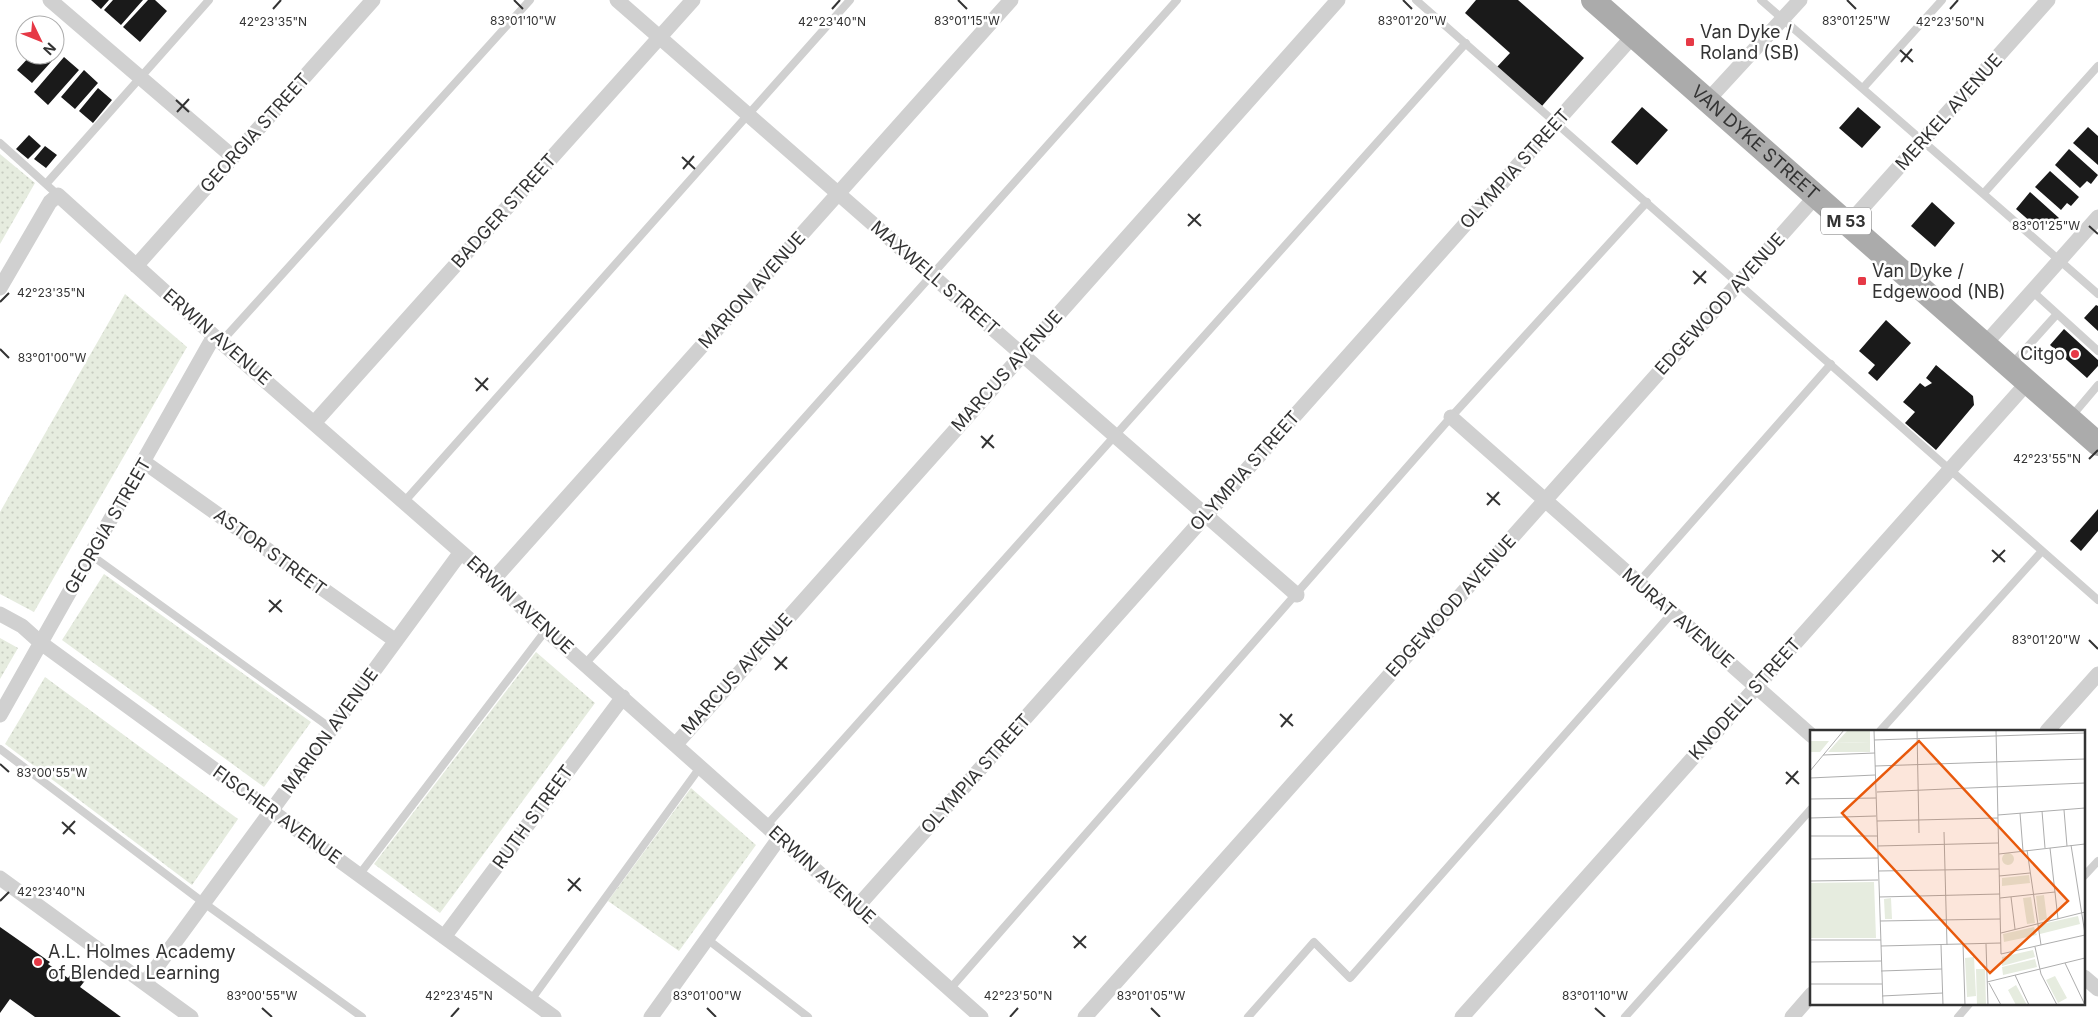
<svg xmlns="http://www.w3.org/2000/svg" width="2098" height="1017" font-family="Inter,sans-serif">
<defs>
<pattern id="green-dots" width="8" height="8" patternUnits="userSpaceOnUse" patternTransform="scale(1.25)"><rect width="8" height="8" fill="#e6ecdf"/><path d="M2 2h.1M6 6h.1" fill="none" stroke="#c6cbc0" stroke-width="1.8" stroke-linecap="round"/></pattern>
</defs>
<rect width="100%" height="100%" fill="#fff"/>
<path fill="url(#green-dots)" d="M 0,154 L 35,183 L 0,244 Z
M 125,294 L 187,347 L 34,612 L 0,594 L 0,512 Z
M 104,574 L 311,722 L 264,787 L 62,640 Z
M 0,638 L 18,648 L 0,679 Z
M 536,652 L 595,703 L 440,913 L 374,864 Z
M 45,677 L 238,819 L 192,885 L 5,744 Z
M 691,788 L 756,845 L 679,951 L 608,901 Z"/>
<path fill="#1a1a1a" d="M 91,0 L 109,0 L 101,9 Z
M 113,0 L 143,0 L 121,25 L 104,10 Z
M 148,0 L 155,0 L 167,11 L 140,42 L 123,27 Z
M 1476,0 L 1518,0 L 1584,58 L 1542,106 L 1497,67 L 1510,53 L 1465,13 Z
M 55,45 L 61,51 L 32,83 L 17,70 L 31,55 L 55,55 Z
M 64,57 L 79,70 L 48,105 L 34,92 Z
M 84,70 L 98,83 L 75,109 L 61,97 Z
M 98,88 L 112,100 L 93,123 L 79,111 Z
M 1642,107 L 1668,130 L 1637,165 L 1611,142 Z
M 1858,107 L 1881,127 L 1862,148 L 1839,128 Z
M 2088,127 L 2098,136 L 2098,165 L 2073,143 Z
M 29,135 L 41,146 L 28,159 L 16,149 Z
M 45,146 L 57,155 L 46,168 L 34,159 Z
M 2069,149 L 2098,175 L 2091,184 L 2087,181 L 2080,188 L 2055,165 Z
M 2050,171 L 2079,197 L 2071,206 L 2067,203 L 2061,210 L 2035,187 Z
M 2030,192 L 2059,218 L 2051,227 L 2047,224 L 2041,231 L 2016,209 Z
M 1932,202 L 1955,223 L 1935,247 L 1911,226 Z
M 2096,305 L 2098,306 L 2098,331 L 2084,318 Z
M 1886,320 L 1911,343 L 1877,381 L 1868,373 L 1875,365 L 1859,351 Z
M 2064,329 L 2098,360 L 2098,366 L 2087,378 L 2050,345 Z
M 1936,365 L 1973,396 L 1974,405 L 1936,450 L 1905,423 L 1915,412 L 1903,402 L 1920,383 L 1925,387 L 1932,383 L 1926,378 Z
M 2098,509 L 2098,531 L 2081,551 L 2070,541 Z
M 0,927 L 50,962 L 48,964 L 68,978 L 75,969 L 87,978 L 80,987 L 121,1017 L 35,1017 L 10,999 L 0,1013 Z"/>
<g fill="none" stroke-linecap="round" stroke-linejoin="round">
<path stroke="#d0d0d0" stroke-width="8" d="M 1416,0 L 2098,600
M 1761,0 L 2098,294
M 1863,88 L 1942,0
M 0,143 L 58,195
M 46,184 L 209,0
M 1984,193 L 2098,66
M 2032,291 L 2098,351
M 221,342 L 530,0
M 2011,365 L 2057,314
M 2071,417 L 2098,385
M 404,502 L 850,0
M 91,555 L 332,729
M 1638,583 L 1831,364
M 585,664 L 1177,0
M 1880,731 L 2042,551
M 0,749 L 204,903 L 362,1017
M 767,825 L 1466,43
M 359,875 L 546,630
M 2084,876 L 2098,861
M 707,939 L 808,1017
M 950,989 L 1451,417 L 1647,202
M 531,1000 L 701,766
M 1248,1017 L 1314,942 L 1350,978 L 1672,613
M 1625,1017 L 1812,808
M 1958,1017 L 1970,1003"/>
<path stroke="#d0d0d0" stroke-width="15" d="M 50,0 L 233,157
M 617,0 L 1297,595
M 1707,101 L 1800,0
M 1849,223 L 2048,0
M 136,266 L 373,0
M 0,288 L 50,202 L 58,195 L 214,336 L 493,580 L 546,630 L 981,1017
M 1985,344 L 2098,217
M 1451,417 L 1812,736
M 314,423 L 693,0
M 144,462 L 396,641
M 493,580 L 1011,0
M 0,614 L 22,626 L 41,643 L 554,1017
M 0,715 L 214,336
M 2047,731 L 2098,674
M 676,744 L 1338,0
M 0,878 L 191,1017
M 857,907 L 1633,36
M 444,937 L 623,697
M 2084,977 L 2098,989
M 145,983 L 461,552
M 651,1017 L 780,837
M 1085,1017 L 1816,196
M 1462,1017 L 2028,382
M 1792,1017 L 1812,994"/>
<path stroke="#ababab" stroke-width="24" id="s1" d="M 1593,0 L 2098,444"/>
</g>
<path fill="none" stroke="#333" stroke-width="2" d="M 514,0 L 523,9M 958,0 L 967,9M 1403,0 L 1412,9M 1847,0 L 1856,9M 273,9 L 281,0M 832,9 L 840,0M 1950,9 L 1958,0M 1900,50 L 1913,62M 1901,62 L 1912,49M 176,100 L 189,112M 177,112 L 189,99M 682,157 L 695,169M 683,169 L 694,156M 1188,214 L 1201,226M 1188,226 L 1200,214M 2089,226 L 2098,234M 1693,271 L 1706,283M 1694,284 L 1706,271M 0,302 L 9,293M 0,349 L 9,358M 475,378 L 488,390M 476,391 L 488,378M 981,436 L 994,448M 982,448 L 993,435M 2089,459 L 2098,450M 1487,493 L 1500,505M 1487,505 L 1499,492M 1992,550 L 2005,562M 1993,562 L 2005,550M 269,600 L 282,612M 269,612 L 281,600M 2089,640 L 2098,649M 774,657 L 787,669M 775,670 L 787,657M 1280,714 L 1293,726M 1281,727 L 1292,714M 0,764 L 9,772M 1786,772 L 1799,784M 1786,784 L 1798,771M 62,822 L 75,834M 63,834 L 75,821M 568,879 L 581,891M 568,891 L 580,878M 0,901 L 9,892M 1073,936 L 1086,948M 1074,948 L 1086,936M 262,1008 L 272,1017M 707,1008 L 716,1017M 1151,1008 L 1160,1017M 1595,1008 L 1605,1017M 451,1017 L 459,1008M 1010,1017 L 1018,1008"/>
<g fill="#e63946" stroke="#fff" stroke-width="2">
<rect x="1685" y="37" width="10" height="10" rx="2.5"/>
<rect x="1857" y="276" width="10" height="10" rx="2.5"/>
<circle cx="2075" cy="354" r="5"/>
<circle cx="38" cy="962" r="5"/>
</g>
<g text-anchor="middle" stroke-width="5" stroke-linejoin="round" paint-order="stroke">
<rect fill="#fff" stroke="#707070" stroke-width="1" x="1821" y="207.5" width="50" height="27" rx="4"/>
<g font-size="16" font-weight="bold" fill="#333">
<text x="1846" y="227">M 53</text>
</g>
<g font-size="18" fill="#333" stroke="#fff" text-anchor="start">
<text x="1700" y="38">Van Dyke /<tspan x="1700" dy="21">Roland (SB)</tspan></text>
<text x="1872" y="277">Van Dyke /<tspan x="1872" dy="21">Edgewood (NB)</tspan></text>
<text x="2065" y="360" text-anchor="end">Citgo</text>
<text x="48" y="958">A.L. Holmes Academy<tspan x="48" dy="21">of Blended Learning</tspan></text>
</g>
<g font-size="18" fill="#333" stroke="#fff">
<text transform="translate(1949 112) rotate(-48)" y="6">MERKEL AVENUE</text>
<text transform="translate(255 133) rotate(-48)" y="6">GEORGIA STREET</text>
<text dy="6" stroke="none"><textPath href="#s1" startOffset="216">VAN DYKE STREET</textPath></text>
<text transform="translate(1515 169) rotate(-48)" y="6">OLYMPIA STREET</text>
<text transform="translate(504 211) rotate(-48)" y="6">BADGER STREET</text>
<text transform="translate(935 278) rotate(41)" y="6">MAXWELL STREET</text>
<text transform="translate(752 290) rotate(-48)" y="6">MARION AVENUE</text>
<text transform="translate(1720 304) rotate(-48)" y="6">EDGEWOOD AVENUE</text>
<text transform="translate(217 337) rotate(41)" y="6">ERWIN AVENUE</text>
<text transform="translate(1007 371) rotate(-48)" y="6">MARCUS AVENUE</text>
<text transform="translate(1245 471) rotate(-48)" y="6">OLYMPIA STREET</text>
<text transform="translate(108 526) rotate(-60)" y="6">GEORGIA STREET</text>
<text transform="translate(270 552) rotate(36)" y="6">ASTOR STREET</text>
<text transform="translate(520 605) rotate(42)" y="6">ERWIN AVENUE</text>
<text transform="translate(1451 606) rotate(-48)" y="6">EDGEWOOD AVENUE</text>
<text transform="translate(1678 618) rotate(41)" y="6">MURAT AVENUE</text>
<text transform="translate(737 674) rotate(-48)" y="6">MARCUS AVENUE</text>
<text transform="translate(1745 699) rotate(-48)" y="6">KNODELL STREET</text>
<text transform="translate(330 731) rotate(-54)" y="6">MARION AVENUE</text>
<text transform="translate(976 774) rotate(-48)" y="6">OLYMPIA STREET</text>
<text transform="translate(277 815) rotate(36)" y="6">FISCHER AVENUE</text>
<text transform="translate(533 817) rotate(-54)" y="6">RUTH STREET</text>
<text transform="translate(822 875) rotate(42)" y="6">ERWIN AVENUE</text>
</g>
</g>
<g transform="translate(1810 730)">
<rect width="275" height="275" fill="#fff"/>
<path d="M 0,11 L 19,11 L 10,22 L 0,22 ZM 60,12 L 60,22 L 18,22 L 26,13 ZM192 129a6 6 0 1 1 12 0a6 6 0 1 1-12 0ZM 219,145 L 220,153 L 192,156 L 192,148 ZM 64,152 L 66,208 L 0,208 L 0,153 ZM 234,165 L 237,189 L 229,191 L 226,166 ZM 221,167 L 225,193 L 217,194 L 213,168 ZM 81,168 L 82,189 L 75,189 L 74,169 ZM 268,186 L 270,194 L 230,204 L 228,195 ZM 224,197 L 227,205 L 194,212 L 193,204 ZM 223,220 L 225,227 L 192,236 L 192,227 ZM 164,227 L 166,266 L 157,267 L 155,228 ZM 225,229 L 227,237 L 193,245 L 192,237 ZM 166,239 L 175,239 L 176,275 L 167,275 ZM 245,246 L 257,268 L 248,273 L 236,250 ZM 206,255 L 217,275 L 206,275 L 198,260 Z" fill="#e6ecdf"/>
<path d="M 38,0 L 60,0 L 60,12 L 26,13 Z" fill="#e6ecdf"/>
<path fill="none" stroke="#adadad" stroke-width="1" d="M 64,0 L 73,275M 107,0 L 109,103M 186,0 L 191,224 L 275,205M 64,10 L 275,3M 13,25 L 65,23M 65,36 L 275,29M 0,41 L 34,0M 0,48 L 65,45M 67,62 L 275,53M 0,69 L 66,68M 254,80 L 257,116M 232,81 L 235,118M 210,83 L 213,121M 188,85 L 275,78M 0,88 L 66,86M 67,91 L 188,88M 134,102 L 137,215M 0,106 L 67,106M 261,115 L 275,204M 67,116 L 188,113M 240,118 L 248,189M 217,120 L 231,215M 189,124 L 275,114M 0,129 L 68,128M 68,141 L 189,139M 189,146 L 220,143M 0,151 L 68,150M 69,167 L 190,164M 201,167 L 205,199M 190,168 L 245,162M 70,191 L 190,189M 191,203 L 275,182M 0,210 L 71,210M 153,214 L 155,275M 176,214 L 178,275M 131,215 L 133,275M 71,216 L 191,213M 225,217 L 231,244 L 247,275M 0,232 L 71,231M 255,233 L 275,275M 71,241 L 132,239M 205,245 L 219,275M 177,252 L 275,228M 179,253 L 191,275M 0,254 L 72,254M 72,266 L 133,263"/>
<path fill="#e8590c" fill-opacity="0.15" stroke="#e8590c" stroke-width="2.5" d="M 109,11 L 258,171 L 180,243 L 32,83 Z"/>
<rect width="275" height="275" fill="none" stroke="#333" stroke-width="2.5"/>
</g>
<g font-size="12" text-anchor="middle" fill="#333" stroke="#fff" stroke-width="5" stroke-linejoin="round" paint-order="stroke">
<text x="1856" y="25">83°01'25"W</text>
<text x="523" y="25">83°01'10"W</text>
<text x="967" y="25">83°01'15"W</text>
<text x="1412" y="25">83°01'20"W</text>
<text x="273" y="26">42°23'35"N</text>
<text x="832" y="26">42°23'40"N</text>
<text x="1950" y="26">42°23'50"N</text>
<text x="2046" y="230">83°01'25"W</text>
<text x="51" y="297">42°23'35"N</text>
<text x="52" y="362">83°01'00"W</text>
<text x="2047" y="463">42°23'55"N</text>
<text x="2046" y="644">83°01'20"W</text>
<text x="52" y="777">83°00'55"W</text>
<text x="51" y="896">42°23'40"N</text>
<text x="459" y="1000">42°23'45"N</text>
<text x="1018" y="1000">42°23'50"N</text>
<text x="262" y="1000">83°00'55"W</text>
<text x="707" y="1000">83°01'00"W</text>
<text x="1151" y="1000">83°01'05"W</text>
<text x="1595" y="1000">83°01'10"W</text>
</g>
<g transform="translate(40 40) rotate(133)"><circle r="24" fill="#ffffff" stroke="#adadad"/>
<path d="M0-4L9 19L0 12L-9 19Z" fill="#e63946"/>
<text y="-8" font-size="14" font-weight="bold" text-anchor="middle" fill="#333333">N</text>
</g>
</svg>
